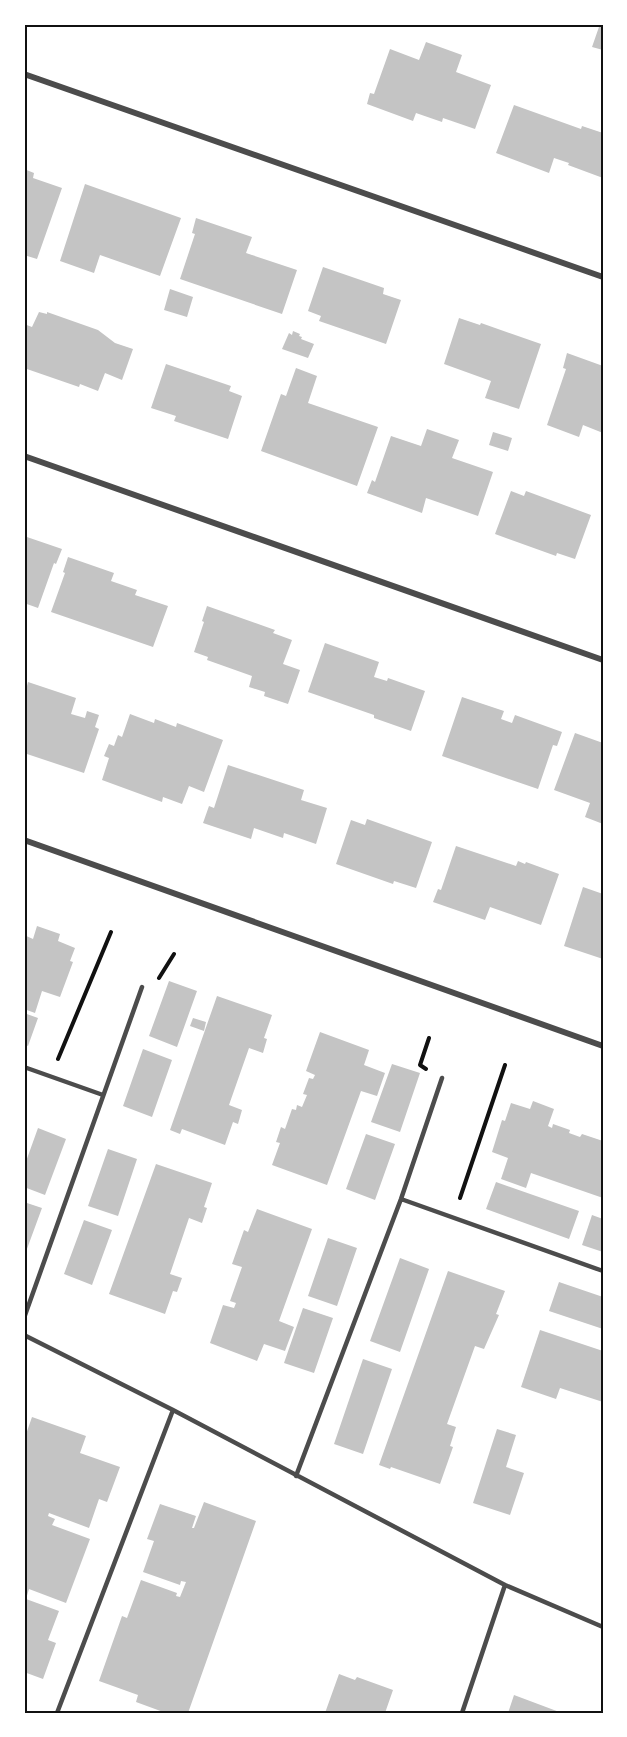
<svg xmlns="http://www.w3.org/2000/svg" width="627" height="1737" font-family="'Exo 2',sans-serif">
<rect width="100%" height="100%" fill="#fff"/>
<path fill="#c4c4c4" d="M 600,24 L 603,24 L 603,50 L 592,47 Z
M 426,42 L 462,55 L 456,72 L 491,85 L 475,129 L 443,118 L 442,122 L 416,113 L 413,121 L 367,104 L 370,93 L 374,94 L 390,49 L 419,60 Z
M 514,105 L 581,129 L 582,126 L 603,133 L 603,178 L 568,165 L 569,163 L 554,158 L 549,173 L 496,153 Z
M 24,169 L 34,173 L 33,178 L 62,188 L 37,259 L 24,255 Z
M 85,184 L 181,218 L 160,276 L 100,255 L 94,273 L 60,261 Z
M 196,218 L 252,237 L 246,253 L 297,270 L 282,314 L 180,279 L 195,234 L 192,233 Z
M 323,267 L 384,288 L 383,294 L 401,300 L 386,344 L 319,321 L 321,316 L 308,311 Z
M 170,289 L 193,297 L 187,317 L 164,310 Z
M 39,312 L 47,314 L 47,312 L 98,330 L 115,343 L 133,349 L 122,380 L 105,373 L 98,391 L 80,384 L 79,387 L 24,368 L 24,324 L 32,327 Z
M 459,318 L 480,325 L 481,323 L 541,344 L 519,409 L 485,398 L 491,381 L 444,364 Z
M 293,331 L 300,334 L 299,336 L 302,337 L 301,339 L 314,344 L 308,358 L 282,349 L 289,333 L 292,335 Z
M 567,353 L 603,366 L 603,433 L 583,425 L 579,437 L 547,425 L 566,369 L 563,368 Z
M 166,364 L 231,386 L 229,391 L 242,396 L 228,439 L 174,421 L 176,416 L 151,408 Z
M 296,368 L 317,376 L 308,403 L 378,427 L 357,486 L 261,451 L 281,394 L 286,396 Z
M 427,429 L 459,440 L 452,458 L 493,472 L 478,516 L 426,498 L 422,513 L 367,493 L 372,480 L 375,482 L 391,436 L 421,446 Z
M 493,432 L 512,438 L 508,451 L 489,445 Z
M 511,491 L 524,496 L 526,491 L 591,515 L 575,559 L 557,553 L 556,556 L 495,534 Z
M 24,536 L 62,549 L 56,564 L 54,563 L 38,608 L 24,603 Z
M 68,557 L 114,573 L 111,581 L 137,590 L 135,595 L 168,606 L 153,647 L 51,612 L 65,573 L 63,572 Z
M 207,606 L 275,630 L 273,633 L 292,640 L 283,664 L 300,670 L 288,704 L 264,696 L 265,692 L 249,687 L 252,676 L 207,660 L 208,657 L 194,652 L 204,622 L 202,621 Z
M 325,643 L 379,662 L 374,677 L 387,681 L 388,678 L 425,691 L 411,731 L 374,718 L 374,715 L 308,692 Z
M 28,682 L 76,698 L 71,714 L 85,718 L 87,711 L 99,715 L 95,727 L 99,729 L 84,773 L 24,753 L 24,685 L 27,686 Z
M 462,697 L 504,711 L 501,719 L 512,723 L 515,715 L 562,732 L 557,746 L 553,745 L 538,789 L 442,756 Z
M 130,714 L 154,723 L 155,719 L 176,727 L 177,723 L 223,740 L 204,792 L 189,786 L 182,804 L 163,797 L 162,802 L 102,780 L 109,758 L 104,756 L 109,744 L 114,746 L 118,735 L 122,737 Z
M 575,733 L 603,743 L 603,824 L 585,817 L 590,803 L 554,790 Z
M 228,765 L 304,790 L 301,800 L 327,808 L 316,844 L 284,833 L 283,838 L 254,828 L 251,839 L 203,823 L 209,806 L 214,808 Z
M 367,819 L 432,842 L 416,888 L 394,881 L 393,884 L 336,864 L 351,820 L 365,825 Z
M 456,846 L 516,866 L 518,861 L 525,864 L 526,862 L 559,874 L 541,925 L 490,907 L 485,920 L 433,902 L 438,889 L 441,890 Z
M 583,887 L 603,894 L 603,959 L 564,946 Z
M 37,926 L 60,934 L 58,941 L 75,948 L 70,961 L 73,962 L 60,997 L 42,991 L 35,1013 L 24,1009 L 24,935 L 33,939 Z
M 169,981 L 197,991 L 177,1047 L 149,1036 Z
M 217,996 L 272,1015 L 264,1038 L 267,1039 L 263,1053 L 249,1048 L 229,1105 L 242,1110 L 238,1124 L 233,1122 L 225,1145 L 182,1129 L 180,1134 L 170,1130 Z
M 24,1013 L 38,1018 L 28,1046 L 24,1044 Z
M 193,1018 L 206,1022 L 204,1031 L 190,1026 Z
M 320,1032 L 369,1050 L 364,1065 L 385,1073 L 377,1096 L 361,1091 L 327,1185 L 272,1165 L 280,1143 L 276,1142 L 281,1127 L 285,1129 L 292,1109 L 296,1110 L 297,1105 L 302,1107 L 307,1095 L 303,1094 L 309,1078 L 313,1079 L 315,1075 L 306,1071 Z
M 143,1049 L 172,1060 L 152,1117 L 123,1106 Z
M 392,1064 L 420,1073 L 400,1132 L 371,1122 Z
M 533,1101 L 554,1109 L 548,1126 L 552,1128 L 553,1124 L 570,1130 L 569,1133 L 580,1137 L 582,1134 L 603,1141 L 603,1198 L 531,1173 L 526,1188 L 501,1179 L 508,1158 L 492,1152 L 502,1120 L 505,1121 L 511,1103 L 530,1109 Z
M 38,1128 L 66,1139 L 45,1195 L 24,1187 L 24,1167 Z
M 366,1134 L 395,1144 L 375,1200 L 346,1189 Z
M 108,1149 L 137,1159 L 118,1216 L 88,1206 Z
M 156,1164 L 212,1183 L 204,1207 L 207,1208 L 202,1223 L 189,1218 L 170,1274 L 182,1278 L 177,1292 L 173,1291 L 165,1314 L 109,1294 Z
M 496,1182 L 579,1211 L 569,1239 L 486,1209 Z
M 24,1202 L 42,1208 L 24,1257 Z
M 257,1209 L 312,1229 L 279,1321 L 294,1327 L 285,1351 L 264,1344 L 257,1361 L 210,1343 L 223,1305 L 234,1308 L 236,1303 L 230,1301 L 242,1267 L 232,1264 L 244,1230 L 248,1232 Z
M 592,1215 L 603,1219 L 603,1252 L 582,1245 Z
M 84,1220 L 112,1230 L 92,1285 L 64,1274 Z
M 328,1238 L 357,1248 L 337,1306 L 308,1296 Z
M 400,1258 L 429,1269 L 400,1352 L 370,1341 Z
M 448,1271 L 505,1291 L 496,1314 L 499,1315 L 484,1349 L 475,1346 L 447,1424 L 456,1427 L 450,1446 L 453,1447 L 440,1484 L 391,1467 L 390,1469 L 379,1465 Z
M 559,1282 L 603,1297 L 603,1329 L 549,1311 Z
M 303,1308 L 333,1318 L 314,1373 L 284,1363 Z
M 540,1330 L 603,1351 L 603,1402 L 560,1388 L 556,1399 L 521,1387 Z
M 363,1359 L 392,1369 L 363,1454 L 334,1444 Z
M 32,1417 L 86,1436 L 80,1453 L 120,1467 L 107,1502 L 99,1499 L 89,1528 L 49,1513 L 48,1516 L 55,1519 L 52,1525 L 90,1539 L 66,1603 L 29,1589 L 26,1599 L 59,1611 L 48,1640 L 56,1643 L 43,1679 L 24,1672 L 24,1440 Z
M 497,1429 L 516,1435 L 506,1467 L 524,1473 L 510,1515 L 473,1503 Z
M 204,1502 L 256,1521 L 188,1713 L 166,1713 L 136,1702 L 138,1695 L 99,1681 L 122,1616 L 127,1618 L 141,1580 L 177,1593 L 176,1596 L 180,1597 L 186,1582 L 181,1581 L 180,1585 L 143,1572 L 154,1541 L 147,1539 L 160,1504 L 196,1516 L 192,1528 L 194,1528 Z
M 339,1674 L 355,1680 L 357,1677 L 393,1690 L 385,1713 L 325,1713 Z
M 514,1695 L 562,1713 L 508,1713 Z"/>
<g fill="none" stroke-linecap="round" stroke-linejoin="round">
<path stroke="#111" stroke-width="4" d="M 159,978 L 174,954
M 58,1059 L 111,932
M 426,1069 L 420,1065 L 429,1038
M 460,1198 L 505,1065"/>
<path stroke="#4c4c4c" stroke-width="4.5" d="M 24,1067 L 103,1095
M 401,1199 L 603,1271
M 24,1318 L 142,987
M 24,1335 L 173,1410 L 505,1585 L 603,1627
M 296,1476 L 401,1199 L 442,1078
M 57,1713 L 173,1410
M 462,1713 L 505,1585"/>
<path stroke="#4c4c4c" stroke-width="6" d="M 24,74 L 603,277
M 24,456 L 603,660
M 24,840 L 603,1046"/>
</g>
<rect width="627" height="1737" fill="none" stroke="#ffffff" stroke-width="51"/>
<rect x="26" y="26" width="576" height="1686" fill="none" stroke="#111" stroke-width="2"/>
</svg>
